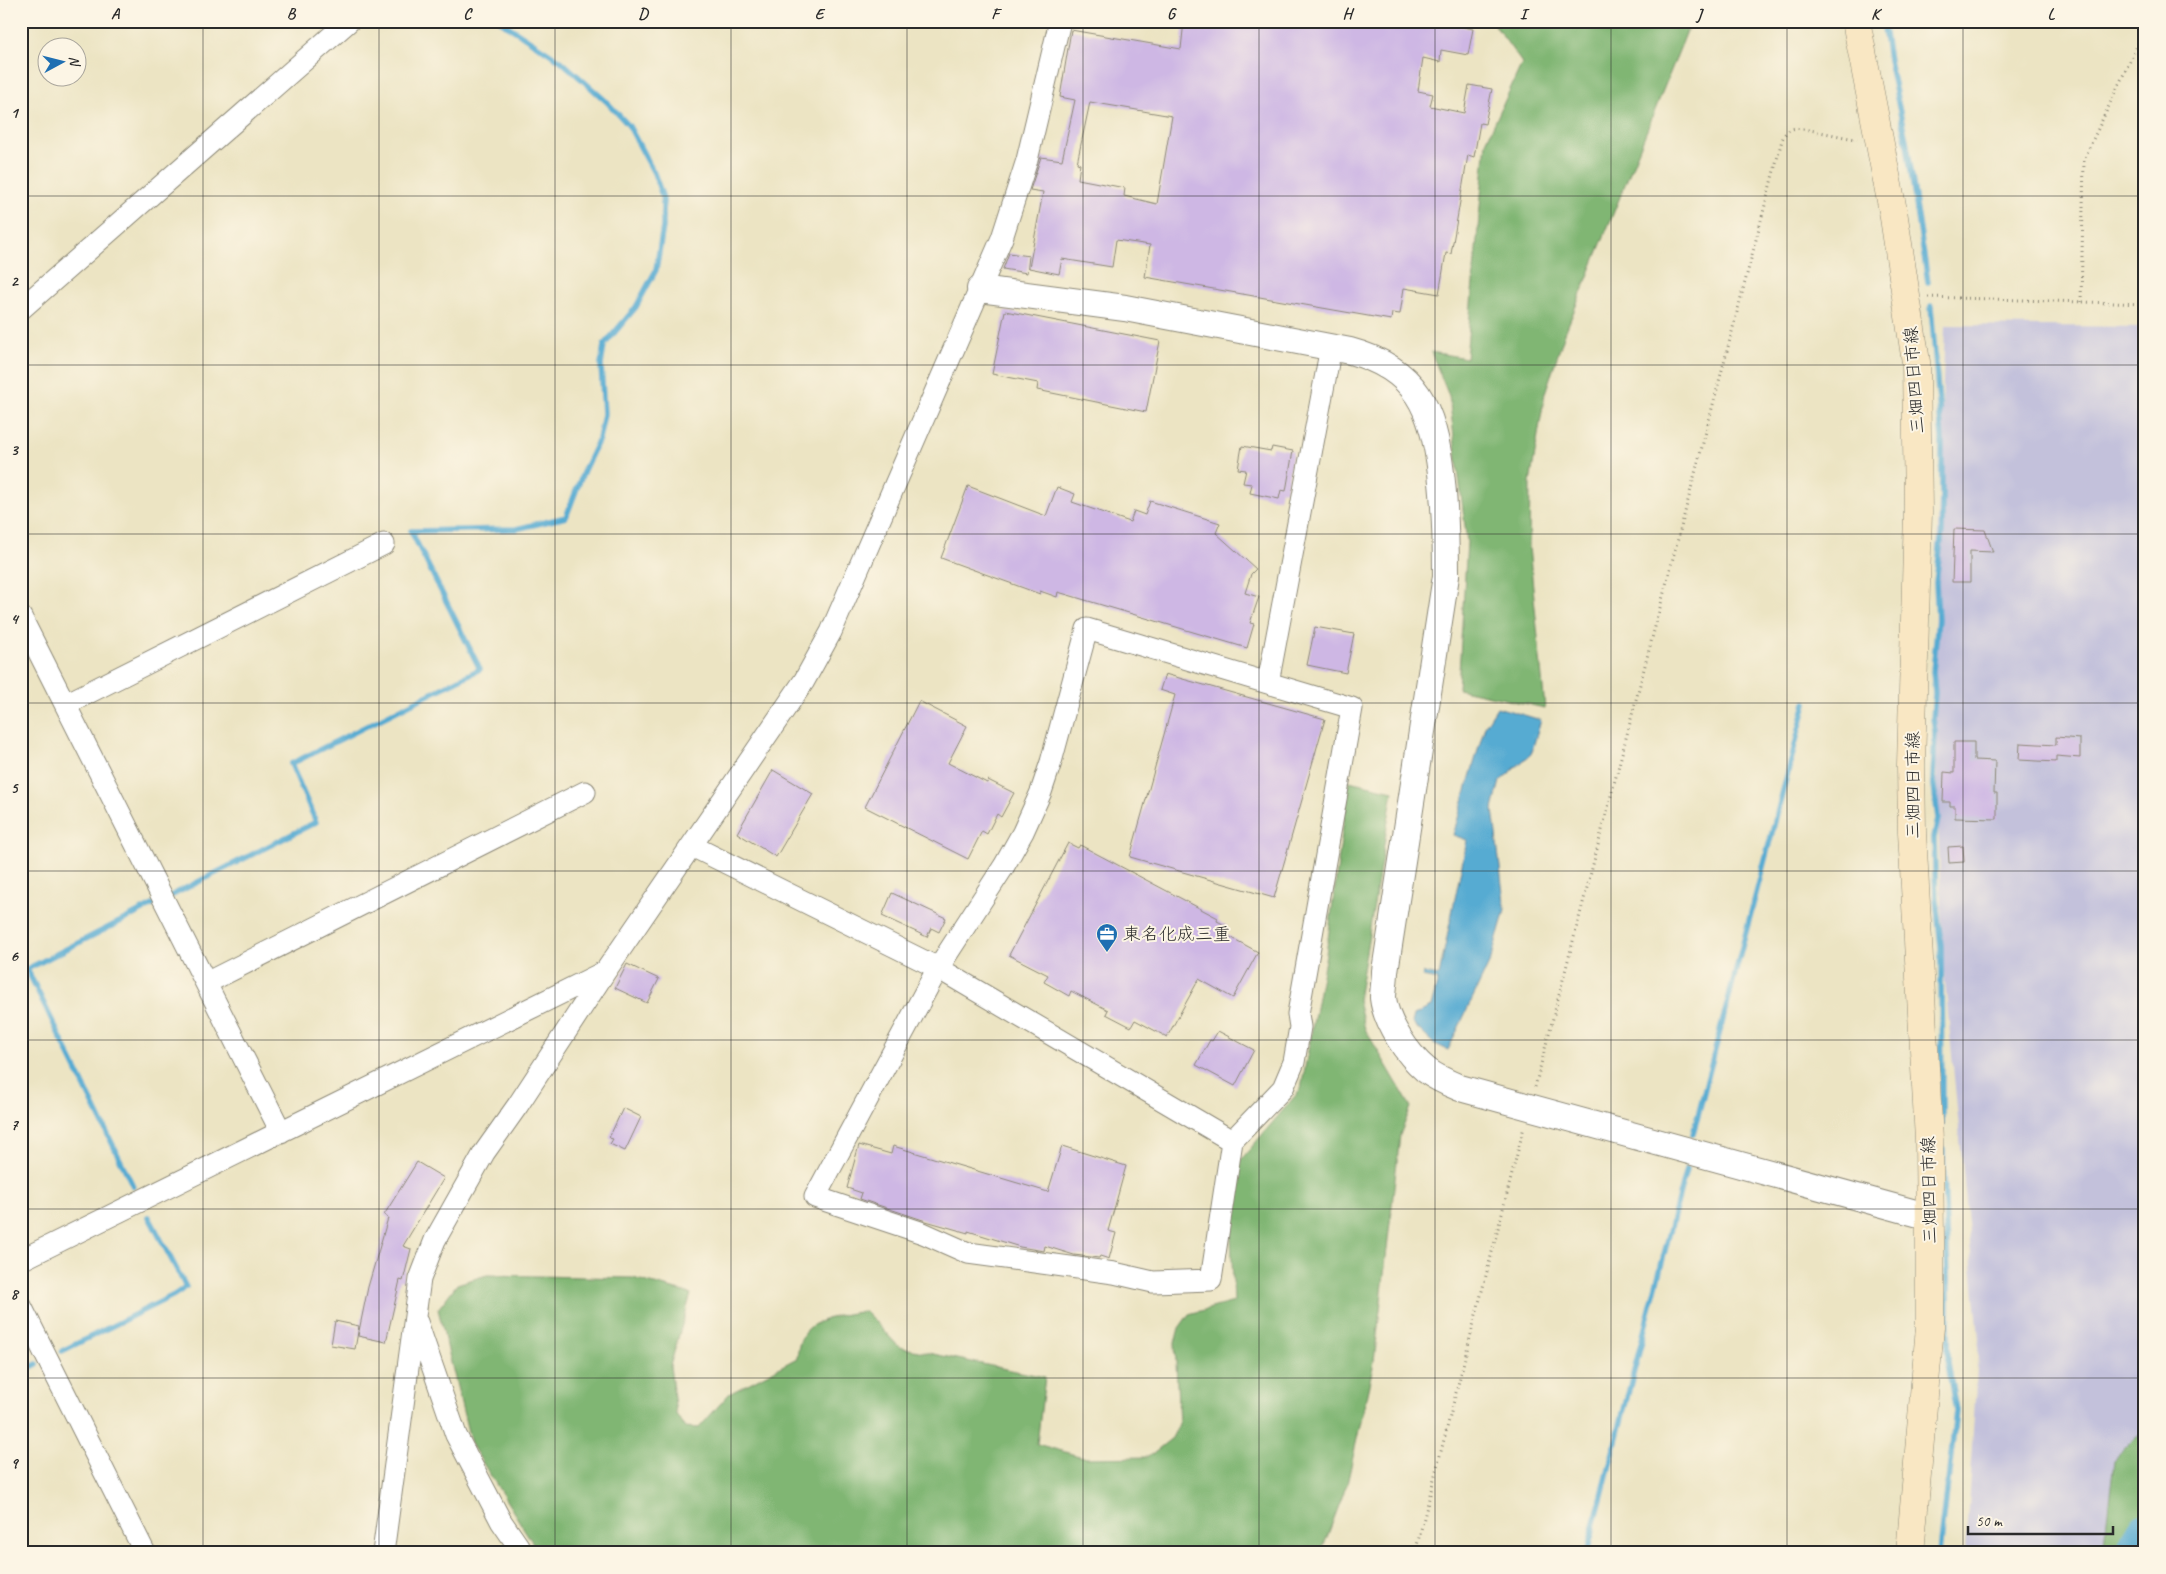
<svg xmlns="http://www.w3.org/2000/svg" width="2166" height="1574" font-family="Caveat,'Klee One',sans-serif">
<rect width="100%" height="100%" fill="#fcf5e5"/>
<filter id="ink" filterUnits="userSpaceOnUse"><feTurbulence type="fractalNoise" baseFrequency=".02" numOctaves="2"/><feDisplacementMap in="SourceGraphic" scale="10" xChannelSelector="R" yChannelSelector="G"/><feConvolveMatrix kernelMatrix="1 2 1 2 8 2 1 2 1" color-interpolation-filters="sRGB"/></filter>
<filter id="wash" filterUnits="userSpaceOnUse"><feTurbulence type="fractalNoise" baseFrequency=".0096" numOctaves="4" result="noise"/><feDisplacementMap in="SourceGraphic" scale="20" xChannelSelector="R" yChannelSelector="G"/><feGaussianBlur stdDeviation="1.12" result="paint"/><feColorMatrix in="noise" values="0 0 0 0 0 0 0 0 0 0 0 0 0 0 0 0 0 1.4 0 .05"/><feComposite in="paint" operator="in"/></filter>
<g filter="url(#wash)">
<rect width="100%" height="100%" fill="#ece4c3"/>
<path fill="#c3c1db" d="M 1945,325 L 2145,327 L 2145,1428 L 2114,1461 L 2103,1553 L 1965,1553 L 1979,1338 L 1943,961 L 1933,669 Z"/>
<path fill="#80b673" stroke="#56704f" d="M 1495,21 L 1691,21 L 1565,333 L 1545,393 L 1530,483 L 1529,547 L 1545,708 L 1458,689 L 1467,542 L 1449,396 L 1431,352 L 1466,358 L 1486,142 L 1522,63 L 1494,24 Z
M 1349,781 L 1393,791 L 1358,1000 L 1365,1029 L 1411,1107 L 1400,1135 L 1374,1362 L 1347,1484 L 1321,1553 L 539,1553 L 471,1444 L 438,1309 L 457,1284 L 487,1275 L 633,1278 L 691,1294 L 670,1366 L 676,1414 L 684,1427 L 699,1428 L 729,1394 L 797,1358 C 798,1348 800,1336 808,1329 C 821,1317 848,1314 865,1311 L 899,1347 L 1045,1377 L 1037,1444 L 1086,1458 L 1148,1457 L 1172,1438 L 1179,1424 L 1175,1343 L 1179,1328 L 1189,1314 L 1234,1302 L 1231,1238 L 1239,1162 L 1301,1089 L 1326,954 Z
M 2145,1428 L 2145,1508 L 2123,1553 L 2103,1553 L 2114,1461 Z"/>
<path fill="#56abd2" stroke="#406b7e" d="M 1497,707 L 1541,720 L 1531,754 L 1500,781 L 1493,809 L 1505,910 L 1491,959 L 1448,1050 L 1433,1043 L 1412,1023 L 1414,1015 L 1431,1007 L 1438,980 L 1422,977 L 1424,973 L 1439,976 L 1467,840 L 1453,835 L 1485,726 Z"/>
<g fill="none" stroke-linecap="round" stroke-linejoin="round">
<path stroke="#56abd2" stroke-width="5.5" d="M 1883,21 L 1889,60 L 1907,145 L 1928,282
M 1931,306 L 1942,440 L 1942,532 L 1936,582 L 1938,620 L 1933,671 L 1935,693 L 1933,718 L 1935,732 L 1933,778 L 1938,819 L 1934,838 L 1936,898 L 1941,946 L 1942,1125
M 1693,1134 L 1806,703
M 133,1186 L 27,969 L 316,822 L 291,764 L 480,669 L 411,531 L 516,529 L 566,517 L 584,470 L 599,439 L 604,414 L 601,365 L 604,345 L 636,307 L 656,270 L 663,227 L 663,198 L 654,173 L 629,126 L 607,102 L 561,61 L 500,21
M 62,1351 L 174,1295 L 186,1287 L 149,1217
M 21,1372 L 37,1364
M 1587,1553 L 1686,1169
M 1940,1553 L 1956,1411 L 1948,1363 L 1948,1276 L 1943,1149"/>
<path stroke="#56abd2" stroke-width="35" d="M 2132,1553 L 2145,1531"/>
</g>
<g id="blocks">
<path fill="#ceb7e4" fill-rule="evenodd" d="M 1184,21 L 1460,21 L 1459,26 L 1473,29 L 1468,55 L 1441,50 L 1440,62 L 1423,58 L 1418,91 L 1433,94 L 1430,106 L 1464,113 L 1469,85 L 1492,89 L 1485,124 L 1480,123 L 1474,157 L 1468,155 L 1451,254 L 1446,253 L 1439,294 L 1404,288 L 1400,314 L 1392,313 L 1391,320 L 1145,277 L 1150,245 L 1116,240 L 1112,267 L 1062,259 L 1059,274 L 1029,268 L 1043,192 L 1030,190 L 1041,157 L 1062,160 L 1075,100 L 1060,97 L 1071,30 L 1181,49 ZM 1090,102 L 1172,116 L 1157,204 L 1124,196 L 1125,188 L 1078,179 L 1080,164 L 1077,163 Z
M 1009,253 L 1029,256 L 1027,273 L 1003,269 Z
M 1005,311 L 1160,341 L 1146,412 L 1037,390 L 1038,383 L 992,374 Z
M 1242,446 L 1271,451 L 1272,447 L 1293,451 L 1286,491 L 1281,490 L 1279,499 L 1250,493 L 1252,484 L 1243,483 L 1246,470 L 1238,469 Z
M 968,486 L 1046,516 L 1057,487 L 1075,494 L 1072,502 L 1130,522 L 1134,511 L 1145,515 L 1150,501 L 1220,523 L 1216,533 L 1256,569 L 1251,574 L 1245,593 L 1259,597 L 1250,623 L 1254,624 L 1247,648 L 1058,592 L 1057,597 L 1040,591 L 1040,594 L 941,558 Z
M 1954,529 L 1985,530 L 1993,552 L 1970,551 L 1970,582 L 1952,582 Z
M 1315,627 L 1354,634 L 1346,673 L 1307,665 Z
M 1165,674 L 1325,719 L 1274,898 L 1130,857 L 1175,695 L 1160,690 Z
M 919,701 L 967,726 L 948,763 L 987,783 L 988,780 L 1014,793 L 1001,817 L 997,814 L 987,834 L 982,831 L 968,859 L 865,807 Z
M 2056,737 L 2080,739 L 2080,758 L 2056,756 L 2056,762 L 2019,760 L 2020,743 L 2056,745 Z
M 1954,742 L 1974,742 L 1974,760 L 1995,761 L 1994,793 L 1997,793 L 1997,819 L 1955,818 L 1955,806 L 1950,806 L 1950,802 L 1943,802 L 1944,772 L 1954,773 Z
M 773,770 L 813,794 L 776,857 L 737,833 Z
M 1068,843 L 1078,848 L 1080,845 L 1218,918 L 1217,921 L 1227,926 L 1223,933 L 1258,952 L 1233,998 L 1199,979 L 1167,1037 L 1135,1020 L 1131,1027 L 1106,1014 L 1108,1010 L 1071,991 L 1069,996 L 1044,982 L 1048,975 L 1009,955 Z
M 1963,846 L 1964,862 L 1949,863 L 1948,847 Z
M 892,893 L 946,918 L 939,932 L 931,928 L 927,937 L 882,916 Z
M 627,964 L 659,979 L 647,1003 L 615,988 Z
M 1218,1031 L 1254,1050 L 1235,1086 L 1196,1065 L 1210,1040 L 1212,1041 Z
M 623,1108 L 641,1117 L 625,1151 L 610,1144 L 613,1139 L 609,1138 Z
M 859,1145 L 891,1154 L 893,1146 L 1048,1192 L 1062,1146 L 1126,1166 L 1108,1231 L 1116,1233 L 1109,1259 L 1100,1256 L 1099,1258 L 1074,1255 L 1045,1246 L 1044,1251 L 1020,1247 L 968,1231 L 968,1233 L 926,1221 L 860,1199 L 862,1193 L 847,1188 Z
M 417,1162 L 444,1178 L 403,1246 L 411,1249 L 403,1281 L 400,1280 L 386,1342 L 358,1336 L 368,1287 L 388,1218 L 384,1215 Z
M 335,1321 L 359,1326 L 355,1349 L 331,1345 Z"/>
</g>
</g>
<g filter="url(#ink)">
<use href="#blocks" fill-opacity="0" stroke="#8c8877" stroke-width="1"/>
<g fill="none" stroke-linecap="round" stroke-linejoin="round">
<g stroke="#8c8877" stroke-width="23">
<path id="minor" d="M 21,309 L 349,21
M 21,617 L 281,1132
M 1087,629 L 1352,708 L 1298,1014 L 1300,1027 L 1294,1062 L 1283,1088 L 1232,1141 L 1211,1280 L 1153,1282 L 1114,1273 L 968,1253 L 923,1233 L 815,1197 L 938,968 L 1004,866 L 1023,832 L 1041,792 L 1051,762 Z
M 1268,683 L 1331,347
M 66,704 L 384,544
M 692,846 L 938,968 L 1232,1141
M 206,983 L 585,792
M 21,1260 L 604,972
M 21,1306 L 145,1553
M 417,1322 L 456,1435 L 501,1521 L 523,1553
M 383,1553 L 420,1279 L 435,1240 L 484,1153 L 518,1105 L 605,972 L 804,681 L 831,632 L 1002,238 L 1027,160 L 1060,21"/>
</g>
<g stroke="#8c8877" stroke-width="28">
<path id="tertiary" d="M 980,289 L 1125,308 L 1350,351 C 1417,369 1433,409 1441,473 C 1445,507 1446,541 1446,576 L 1385,971 C 1385,980 1383,990 1383,998 C 1386,1023 1407,1054 1426,1070 C 1436,1078 1448,1083 1460,1088 L 1930,1217"/>
</g>
<g stroke="#8c8877" stroke-width="29">
<path id="secondary" d="M 1856,21 L 1893,211 L 1916,362 L 1918,512 L 1911,765 L 1912,832 L 1929,1140 L 1930,1241 L 1930,1327 L 1910,1553"/>
</g>
<path stroke="#8c8877" stroke-width="3" stroke-dasharray="1 4" stroke-linecap="butt" d="M 1928,297 L 2145,304
M 2081,302 L 2084,161 L 2089,148 L 2145,29
M 1535,1087 L 1782,140 C 1784,135 1786,131 1792,129 C 1800,126 1844,138 1857,139
M 1415,1553 L 1524,1127"/>
<use href="#minor" stroke="#fff" stroke-width="21"/>
<use href="#tertiary" stroke="#fff" stroke-width="26"/>
<use href="#secondary" stroke="#f9e7c3" stroke-width="28"/>
</g>
</g>
<path fill="none" stroke="#2b2b2b" stroke-width="1" stroke-opacity="0.55" d="M 203,21 L 203,1553M 379,21 L 379,1553M 555,21 L 555,1553M 731,21 L 731,1553M 907,21 L 907,1553M 1083,21 L 1083,1553M 1259,21 L 1259,1553M 1435,21 L 1435,1553M 1611,21 L 1611,1553M 1787,21 L 1787,1553M 1963,21 L 1963,1553M 21,196 L 2145,196M 21,365 L 2145,365M 21,534 L 2145,534M 21,703 L 2145,703M 21,871 L 2145,871M 21,1040 L 2145,1040M 21,1209 L 2145,1209M 21,1378 L 2145,1378"/>
<defs>
<g id="office-pin" transform="scale(1.125)"><path d="M0 17L-7.5 6A9.5 9.5 0 1 1 7.5 6Z" fill="#1f6fb2" stroke="#fcf5e5"/><path d="M-6-3h4V-5.5h4V-3h4V5H-6ZM-1-4.5V-3h2v-1.5ZM-6 0V1H6V0Z" fill="#fff"/></g>
</defs>
<g fill-rule="evenodd">
<use href="#office-pin" x="1107" y="934"/>
</g>
<g text-anchor="middle" stroke-width="4" stroke-linejoin="round" paint-order="stroke">
<g font-size="18" fill="#2b2b2b" stroke="#fcf5e5">
<text transform="translate(1914 380) rotate(-94)" y="6">三畑四日市線</text>
<text transform="translate(1913 785) rotate(-90)" y="6">三畑四日市線</text>
<text transform="translate(1929 1190) rotate(-91)" y="6">三畑四日市線</text>
</g>
<g font-size="18" fill="#2b2b2b" stroke="#fcf5e5" text-anchor="start">
<text x="1123" y="940">東名化成三重</text>
</g>
</g>
<rect width="2166" height="1574" fill="none" stroke="#fcf5e5" stroke-width="55"/>
<g transform="translate(62 62) rotate(83)"><circle r="24" fill="#fcf5e5" stroke="#a8a49b"/>
<path d="M0-4L9 19L0 12L-9 19Z" fill="#1f6fb2"/>
<text y="-8" font-size="14" font-weight="bold" text-anchor="middle" fill="#2b2b2b">N</text>
</g>
<path d="M1968 1526v8h145v-8" fill="none" stroke="#2b2b2b" stroke-width="2.5"/>
<text x="1976" y="1526" font-size="15" fill="#2b2b2b" stroke="#fcf5e5" stroke-width="4" paint-order="stroke">50 m</text>
<rect x="28" y="28" width="2110" height="1518" fill="none" stroke="#2b2b2b" stroke-width="2"/>
<g font-size="16" text-anchor="middle" font-weight="bold" fill="#2b2b2b">
<text x="115" y="19">A</text>
<text x="291" y="19">B</text>
<text x="467" y="19">C</text>
<text x="643" y="19">D</text>
<text x="819" y="19">E</text>
<text x="995" y="19">F</text>
<text x="1171" y="19">G</text>
<text x="1347" y="19">H</text>
<text x="1523" y="19">I</text>
<text x="1699" y="19">J</text>
<text x="1875" y="19">K</text>
<text x="2051" y="19">L</text>
<text x="14" y="118">1</text>
<text x="14" y="286">2</text>
<text x="14" y="455">3</text>
<text x="14" y="624">4</text>
<text x="14" y="793">5</text>
<text x="14" y="961">6</text>
<text x="14" y="1130">7</text>
<text x="14" y="1299">8</text>
<text x="14" y="1468">9</text>
</g>
</svg>
